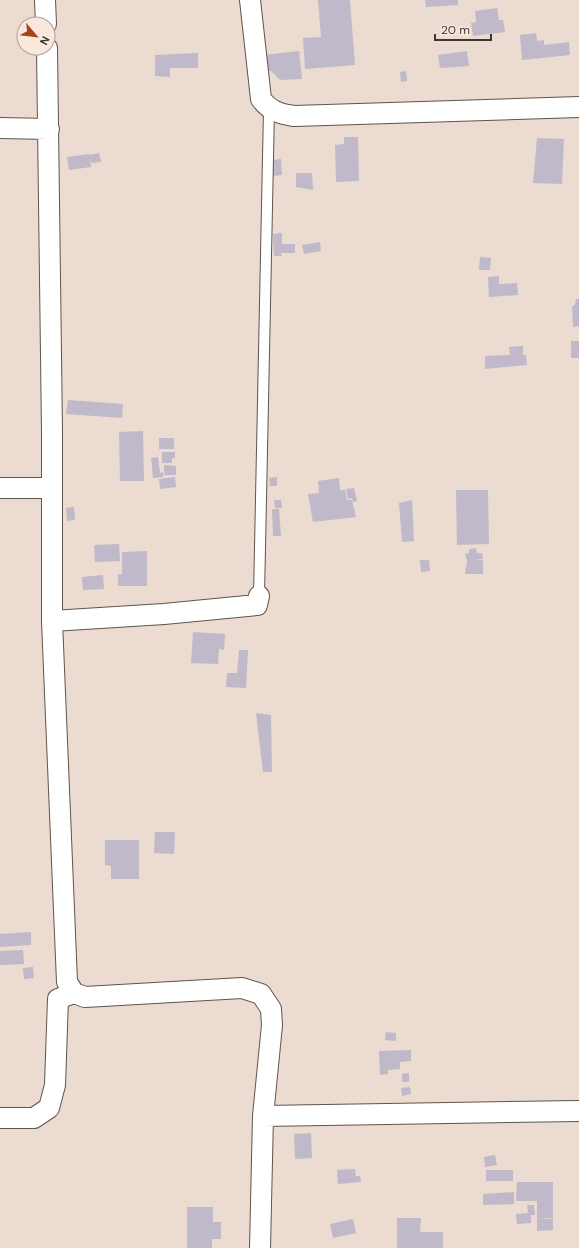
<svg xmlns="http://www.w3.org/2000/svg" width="579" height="1248" font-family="'DM Sans',sans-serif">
<rect width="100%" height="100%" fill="#ebdbd0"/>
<path fill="#bfb9c9" d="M 318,0 L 350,0 L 355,65 L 305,69 L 303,38 L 321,37 Z
M 425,0 L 458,0 L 458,5 L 426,7 Z
M 497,8 L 499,20 L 503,20 L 505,32 L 473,36 L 471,23 L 476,22 L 475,11 Z
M 536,33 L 537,41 L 544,40 L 544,45 L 569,42 L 570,55 L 522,60 L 520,35 Z
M 299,51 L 302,79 L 280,80 L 271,71 L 265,71 L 263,55 Z
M 467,51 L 469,66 L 440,68 L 438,55 Z
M 198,53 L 198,68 L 170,68 L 170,77 L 155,76 L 155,55 Z
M 406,71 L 407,81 L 401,82 L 400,72 Z
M 344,137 L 358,137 L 359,181 L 336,182 L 335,145 L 344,144 Z
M 537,138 L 564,139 L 562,184 L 533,183 Z
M 99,153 L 101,162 L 91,163 L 89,155 Z
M 89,154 L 91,167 L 69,170 L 67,157 Z
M 281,159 L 282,175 L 273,176 L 273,160 Z
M 296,173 L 312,173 L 313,190 L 296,187 Z
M 282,233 L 282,244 L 295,244 L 295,253 L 281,253 L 282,256 L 274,256 L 273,234 Z
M 320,242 L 321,251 L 304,254 L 302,245 Z
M 480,257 L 491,258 L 490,270 L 479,270 Z
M 499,276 L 499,284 L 517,283 L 518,295 L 489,297 L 488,277 Z
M 576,299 L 579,299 L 579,326 L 573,327 L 572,306 L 575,305 Z
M 571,341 L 579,341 L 579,358 L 571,358 Z
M 523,346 L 523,355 L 526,355 L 527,365 L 485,369 L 485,356 L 510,355 L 509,347 Z
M 68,400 L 123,404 L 122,418 L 66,414 Z
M 143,431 L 144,481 L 120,481 L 119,432 Z
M 159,438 L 174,438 L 174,449 L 159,449 Z
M 162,452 L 175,452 L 175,458 L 172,458 L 172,463 L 162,463 Z
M 158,457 L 160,473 L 163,472 L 163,477 L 153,478 L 151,458 Z
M 164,465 L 176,466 L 176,475 L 164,475 Z
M 175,477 L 176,487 L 160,489 L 159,479 Z
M 277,477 L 277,486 L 270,486 L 269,478 Z
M 339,478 L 340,490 L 345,490 L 347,500 L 352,500 L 356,517 L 313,522 L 308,494 L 319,493 L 318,481 Z
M 354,488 L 357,501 L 353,502 L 352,498 L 348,499 L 346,489 Z
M 456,490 L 488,490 L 489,544 L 457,545 Z
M 274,500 L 281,500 L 282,508 L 275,508 Z
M 412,500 L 414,541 L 402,542 L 399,503 Z
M 74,507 L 75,520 L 67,521 L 66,508 Z
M 272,509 L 279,509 L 281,536 L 273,536 Z
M 119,544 L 120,561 L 95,562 L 94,545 Z
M 476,548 L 477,553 L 482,553 L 483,559 L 474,560 L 483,560 L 483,574 L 465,574 L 467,561 L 465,554 L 469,553 L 469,549 Z
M 147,551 L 147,586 L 118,586 L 118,574 L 122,574 L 122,552 Z
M 420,560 L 429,560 L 430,571 L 421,572 Z
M 103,575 L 104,589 L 83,590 L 82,577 Z
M 193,632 L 225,634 L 224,650 L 219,649 L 218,664 L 191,663 Z
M 239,650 L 248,650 L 246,688 L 226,687 L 227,673 L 237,673 Z
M 256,713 L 271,715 L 272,772 L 263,772 Z
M 155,832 L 175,832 L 174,854 L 154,853 Z
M 105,840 L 139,840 L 139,879 L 111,879 L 111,866 L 105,865 Z
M 31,932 L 31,945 L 0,947 L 0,934 Z
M 23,950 L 24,964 L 0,965 L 0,951 Z
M 33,967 L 34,978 L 24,979 L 23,968 Z
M 386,1032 L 396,1033 L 396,1041 L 385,1040 Z
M 411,1050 L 411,1061 L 400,1062 L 400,1069 L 388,1070 L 388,1074 L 380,1075 L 379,1051 Z
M 409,1073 L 409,1082 L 402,1082 L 402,1074 Z
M 410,1087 L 411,1094 L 402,1096 L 401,1088 Z
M 311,1133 L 312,1158 L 295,1159 L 294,1134 Z
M 495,1155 L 497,1165 L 485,1167 L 484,1157 Z
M 355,1169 L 356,1176 L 360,1176 L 361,1182 L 338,1184 L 337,1170 Z
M 486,1170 L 513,1170 L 513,1181 L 486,1181 Z
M 517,1182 L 553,1182 L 553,1218 L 537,1219 L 537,1201 L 516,1201 Z
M 514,1192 L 514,1204 L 483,1205 L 483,1194 Z
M 527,1205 L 534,1205 L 535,1215 L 531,1215 L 531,1223 L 517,1224 L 516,1214 L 528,1213 Z
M 187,1207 L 213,1207 L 213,1222 L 221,1222 L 221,1239 L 212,1239 L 212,1248 L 187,1248 Z
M 397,1218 L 421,1218 L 420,1232 L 443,1232 L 443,1248 L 397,1248 Z
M 353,1219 L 356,1233 L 333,1238 L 330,1224 Z
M 537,1219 L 553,1219 L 553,1230 L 537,1231 Z"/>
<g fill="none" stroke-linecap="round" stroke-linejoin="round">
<g stroke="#61544a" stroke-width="12">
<path id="service" d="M 259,596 L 269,109"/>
</g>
<g stroke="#61544a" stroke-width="22">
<path id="minor" d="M 45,0 L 46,24
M 250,0 L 261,99 C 270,111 280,114 294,116 L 579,107
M 47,48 L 52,432 L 52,621 L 67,982 L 74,993 L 85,997 L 242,988 L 261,994 L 271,1009 L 272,1025 L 263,1116 L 260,1248
M 0,128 L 49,129
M 0,488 L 52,488
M 52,621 L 164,614 L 257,605 L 259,596
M 263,1116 L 579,1111
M 0,1118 L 34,1118 L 49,1108 L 55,1085 L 58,999 L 74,993"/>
</g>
<use href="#service" stroke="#fff" stroke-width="10"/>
<use href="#minor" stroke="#fff" stroke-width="20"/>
</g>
<g transform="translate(36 36) rotate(118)"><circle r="19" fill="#f8e8dd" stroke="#ada199"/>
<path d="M0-3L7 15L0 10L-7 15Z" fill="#a84217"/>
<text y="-6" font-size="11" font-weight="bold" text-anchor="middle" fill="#3d3732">N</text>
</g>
<path d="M435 34v6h56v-6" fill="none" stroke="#3d3732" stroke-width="2"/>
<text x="441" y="34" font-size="12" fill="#3d3732" stroke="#f8e8dd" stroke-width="3" paint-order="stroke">20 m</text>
</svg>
